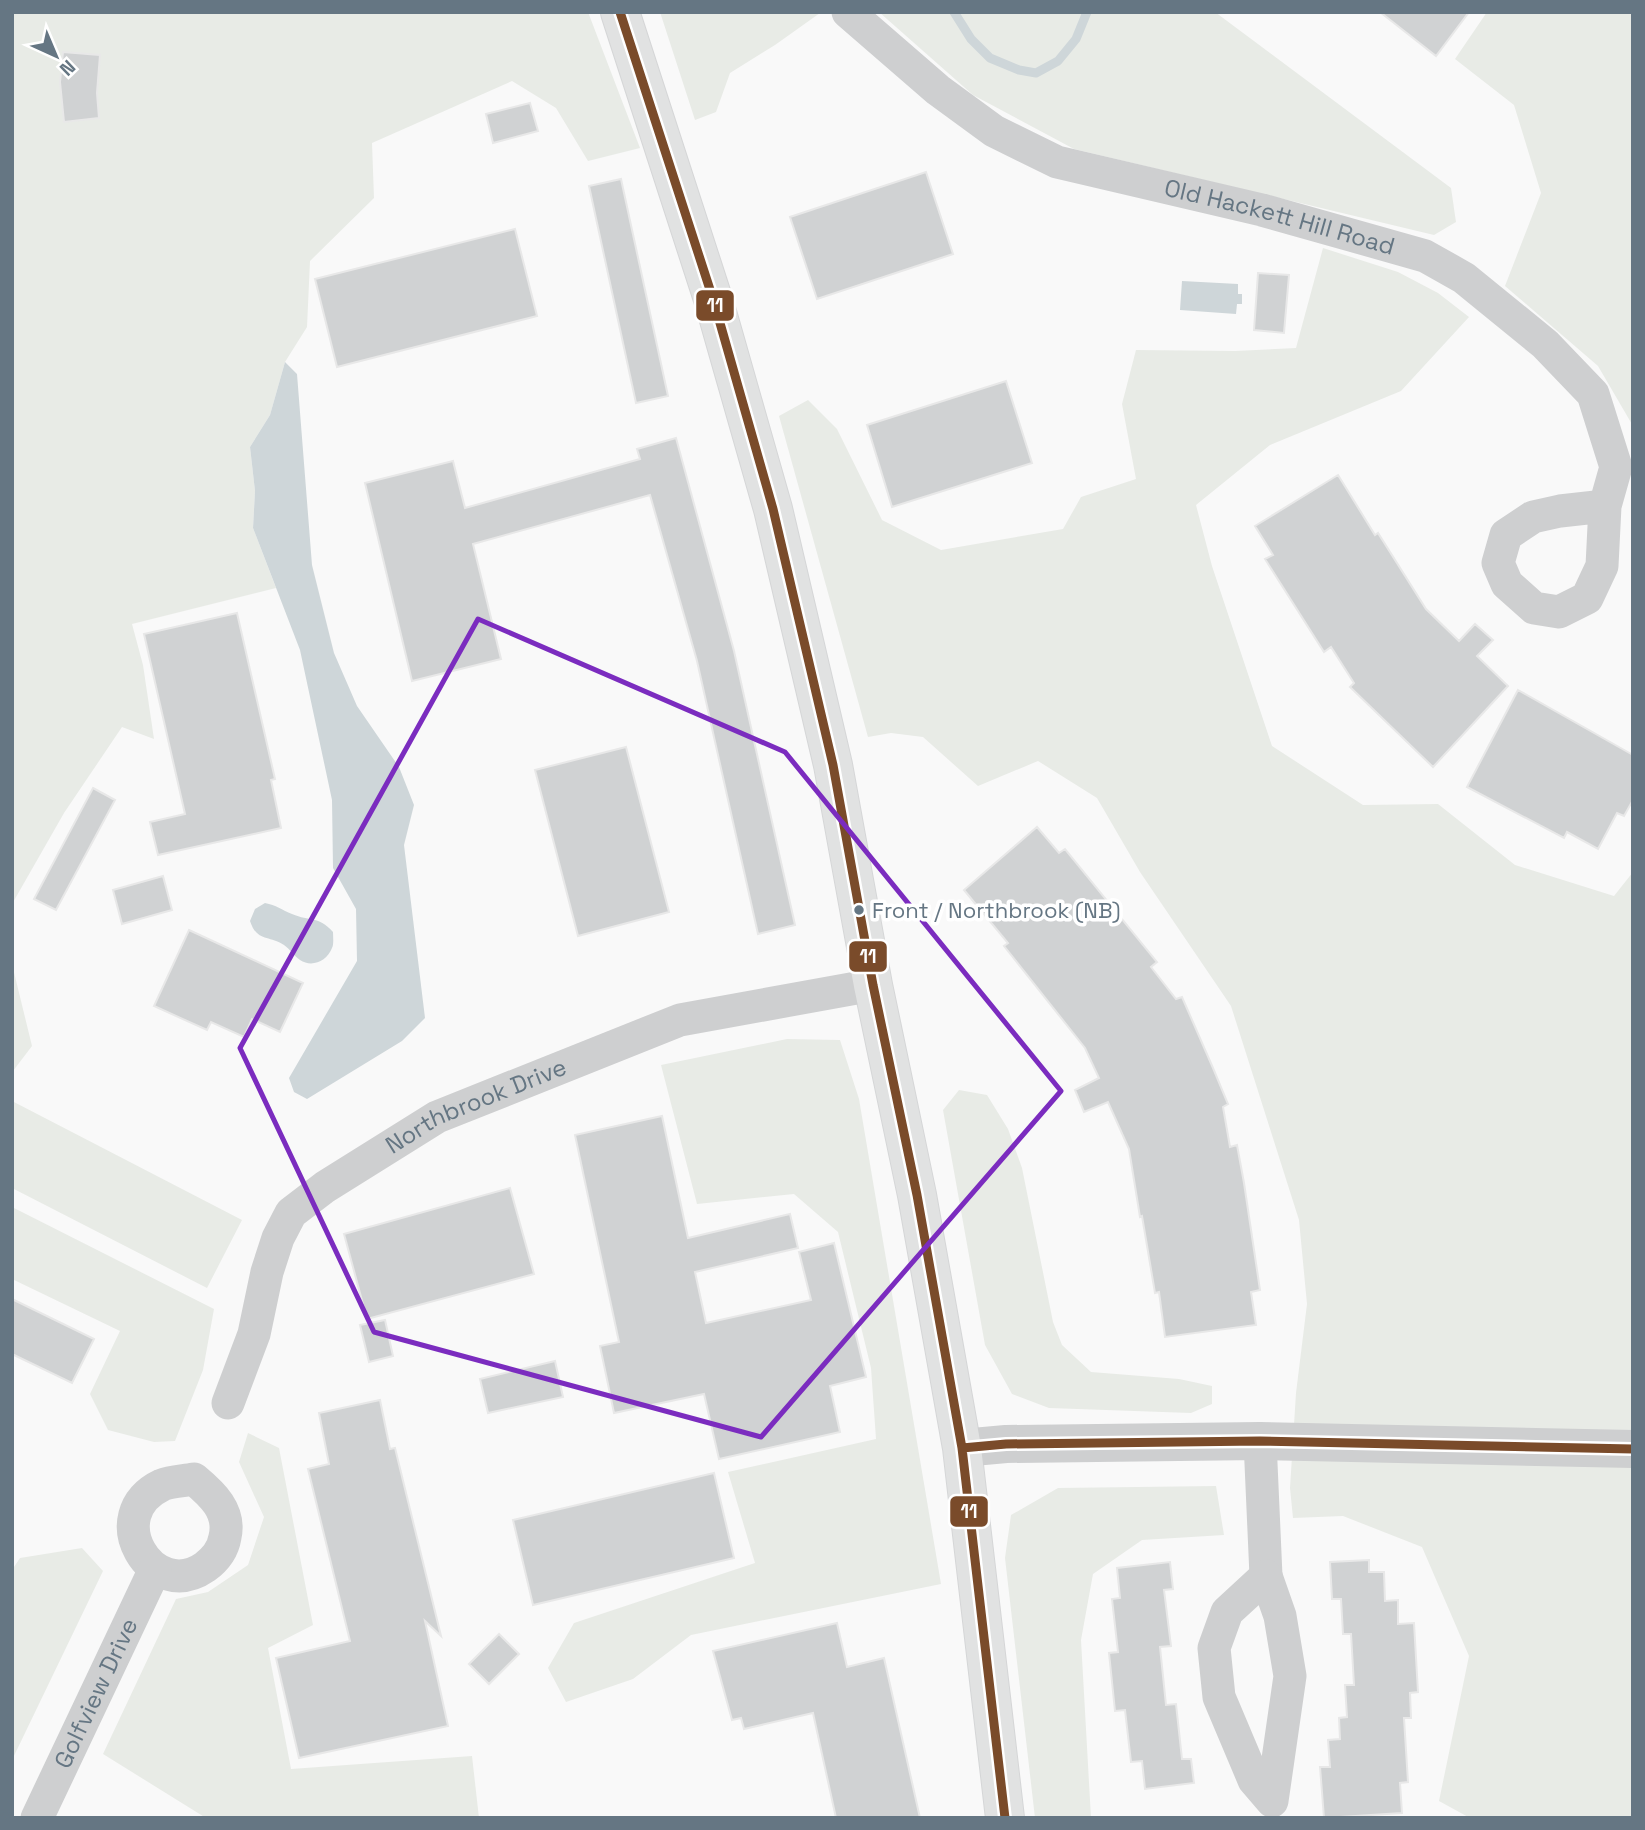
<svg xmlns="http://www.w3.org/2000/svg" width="1645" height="1830" font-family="'Space Grotesk',sans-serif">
<rect width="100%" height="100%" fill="#f9f9f9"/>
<path fill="#e8ebe6" d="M 12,12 L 588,12 L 640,148 L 588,161 L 556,108 L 512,81 L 372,143 L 374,198 L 310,261 L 307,327 L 285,362 L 270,415 L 250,447 L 255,491 L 253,528 L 276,588 L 132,624 L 143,665 L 154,739 L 122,727 L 64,813 L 12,904 Z
M 660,12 L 819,12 L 820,13 L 775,45 L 730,73 L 716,112 L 695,120 Z
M 879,12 L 1215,12 L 1451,188 L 1456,222 L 1434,235 L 1074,149 L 973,95 Z
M 1487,12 L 1633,12 L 1633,426 L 1598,366 L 1505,286 L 1541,193 L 1514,105 L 1455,59 Z
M 1323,248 L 1398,272 L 1438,293 L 1469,317 L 1401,391 L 1270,445 L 1196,505 L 1212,566 L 1272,746 L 1363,805 L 1438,804 L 1515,865 L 1614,896 L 1633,872 L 1633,1818 L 1470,1818 L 1439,1801 L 1469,1656 L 1422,1547 L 1343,1516 L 1293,1518 L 1290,1488 L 1296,1393 L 1307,1304 L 1299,1220 L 1231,1006 L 1140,872 L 1097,798 L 1038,761 L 978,786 L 923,737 L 891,733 L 868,737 L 779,416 L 808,400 L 837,429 L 882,520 L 941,550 L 1063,529 L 1081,497 L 1136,479 L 1122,404 L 1136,350 L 1235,351 L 1296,348 Z
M 12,964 L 32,1046 L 13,1071 L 12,1071 Z
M 787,1039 L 840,1040 L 859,1099 L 941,1584 L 691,1635 L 633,1679 L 566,1702 L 548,1668 L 574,1623 L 755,1563 L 728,1472 L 876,1439 L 871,1368 L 838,1232 L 794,1194 L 697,1204 L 661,1065 Z
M 959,1090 L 987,1095 L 1008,1129 L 1022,1168 L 1053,1322 L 1062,1345 L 1091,1372 L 1179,1379 L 1212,1386 L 1212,1404 L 1191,1413 L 1049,1408 L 1012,1394 L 985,1345 L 943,1110 Z
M 12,1101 L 242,1220 L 207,1288 L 12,1188 Z
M 12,1207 L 214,1309 L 203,1370 L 175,1441 L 154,1442 L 108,1430 L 90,1394 L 120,1331 L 12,1279 Z
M 248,1433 L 279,1448 L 313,1625 L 268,1648 L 291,1769 L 472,1756 L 479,1818 L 206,1818 L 103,1754 L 176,1599 L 208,1592 L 248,1565 L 264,1517 L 239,1462 Z
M 1216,1486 L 1224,1535 L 1142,1540 L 1093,1574 L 1081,1640 L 1091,1818 L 1035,1818 L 1005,1558 L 1011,1515 L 1058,1488 Z
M 82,1548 L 103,1571 L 12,1760 L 12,1570 L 20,1558 Z"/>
<path fill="#ced6d9" d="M 1182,281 L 1238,284 L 1238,294 L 1242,294 L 1242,304 L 1237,304 L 1236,314 L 1180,310 Z
M 285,362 L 297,374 L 312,565 L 334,653 L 357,706 L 399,767 L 414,805 L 404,845 L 425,1018 L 402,1041 L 307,1099 L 294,1092 L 289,1078 L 357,961 L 356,909 L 333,868 L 332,800 L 300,650 L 253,528 L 255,491 L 250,447 L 270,415 Z
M 265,903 C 276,905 282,910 292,914 C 310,922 318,915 333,932 C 333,937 334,944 332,948 C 327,961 312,968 300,960 C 294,956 290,949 284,945 C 268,935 257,942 250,921 L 255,909 Z"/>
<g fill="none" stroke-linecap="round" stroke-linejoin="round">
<path stroke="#ced6d9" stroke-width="9" d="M 954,12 L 971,39 L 990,58 L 1019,70 L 1036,73 L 1058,61 L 1076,39 L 1087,12"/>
</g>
<path fill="#d0d2d3" stroke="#e8e8e8" stroke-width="2" d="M 1380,12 L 1469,12 L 1436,56 Z
M 63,52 L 100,55 L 97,93 L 99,118 L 64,122 L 60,82 Z
M 530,103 L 538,131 L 493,143 L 486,114 Z
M 926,172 L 953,254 L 817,299 L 790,217 Z
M 621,179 L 668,396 L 636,403 L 589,186 Z
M 515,229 L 537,316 L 337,367 L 315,279 Z
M 1258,273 L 1289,275 L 1284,333 L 1254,330 Z
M 1006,381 L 1032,463 L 892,507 L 867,425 Z
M 676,438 L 734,651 L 795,925 L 758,934 L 697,661 L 650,495 L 473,544 L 501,659 L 412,681 L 365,483 L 453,461 L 465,508 L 640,459 L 637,449 Z
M 1338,475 L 1375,535 L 1378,533 L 1426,609 L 1459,641 L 1475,624 L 1493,640 L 1477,656 L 1508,686 L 1433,767 L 1350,687 L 1354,683 L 1331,647 L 1324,652 L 1265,559 L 1273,555 L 1255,526 Z
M 237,613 L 275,779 L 271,780 L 281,828 L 158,855 L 150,822 L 185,814 L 144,634 Z
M 1518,690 L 1633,755 L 1633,800 L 1624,816 L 1617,813 L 1598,849 L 1567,832 L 1564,838 L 1467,787 Z
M 626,747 L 669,912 L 578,936 L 535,770 Z
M 93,788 L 115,800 L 56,910 L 34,899 Z
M 1037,827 L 1059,853 L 1065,849 L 1157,962 L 1151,967 L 1176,999 L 1182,997 L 1213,1068 L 1228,1104 L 1223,1107 L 1230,1147 L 1237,1145 L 1244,1183 L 1260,1290 L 1251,1292 L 1256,1325 L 1165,1337 L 1159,1292 L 1155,1293 L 1142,1216 L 1140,1217 L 1129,1149 L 1108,1102 L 1084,1112 L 1075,1090 L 1099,1078 L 1085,1048 L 1004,946 L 1008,943 L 964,890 Z
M 163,876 L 172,910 L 122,924 L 113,890 Z
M 189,930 L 303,983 L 280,1032 L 252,1019 L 244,1037 L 211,1022 L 207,1030 L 154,1006 Z
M 662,1116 L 688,1238 L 790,1214 L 798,1248 L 695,1272 L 706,1323 L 811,1300 L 799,1252 L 834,1243 L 866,1377 L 830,1386 L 840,1432 L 719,1459 L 704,1394 L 614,1413 L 600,1346 L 619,1342 L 575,1135 Z
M 510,1188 L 534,1274 L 367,1319 L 344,1234 Z
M 12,1299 L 94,1339 L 72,1383 L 12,1354 Z
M 385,1320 L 393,1356 L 369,1362 L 360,1325 Z
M 555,1361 L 563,1397 L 488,1413 L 480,1379 Z
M 380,1400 L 390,1449 L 395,1448 L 441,1636 L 425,1621 L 448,1726 L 299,1758 L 276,1658 L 350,1641 L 308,1469 L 329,1464 L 319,1413 Z
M 714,1473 L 734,1558 L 533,1605 L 513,1520 Z
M 1369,1560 L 1369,1572 L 1384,1572 L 1385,1601 L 1398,1600 L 1398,1624 L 1414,1623 L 1418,1692 L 1410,1693 L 1411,1718 L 1404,1718 L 1408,1782 L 1400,1783 L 1402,1813 L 1324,1818 L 1320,1767 L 1330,1767 L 1328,1740 L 1340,1739 L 1339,1718 L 1347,1717 L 1345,1685 L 1354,1685 L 1351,1634 L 1343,1634 L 1341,1599 L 1332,1599 L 1330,1562 Z
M 1170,1562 L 1173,1589 L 1164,1590 L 1171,1646 L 1160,1647 L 1166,1705 L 1176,1704 L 1182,1759 L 1191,1759 L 1194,1783 L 1145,1789 L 1142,1761 L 1131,1762 L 1125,1710 L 1115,1711 L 1109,1653 L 1118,1652 L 1112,1599 L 1120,1598 L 1117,1568 Z
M 837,1623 L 847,1667 L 884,1658 L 920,1818 L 836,1818 L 813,1713 L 744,1729 L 741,1718 L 732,1720 L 713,1651 Z
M 499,1634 L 519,1654 L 489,1684 L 469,1664 Z"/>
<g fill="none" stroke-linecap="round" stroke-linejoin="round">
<g stroke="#d5d6d7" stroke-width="40">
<path id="secondary" d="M 620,12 L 714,302 L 773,509 L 833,765 L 873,985 L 917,1195 L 962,1448 L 1005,1818"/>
</g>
<g stroke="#cecfd0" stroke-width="33">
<path id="s1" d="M 848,12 L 938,90 L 994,131 L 1057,162 L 1262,210 L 1425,256 L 1464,278 L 1545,344 L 1593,394 L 1616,467 L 1605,506 L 1602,566 L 1587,598 L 1559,612 L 1534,608 L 1507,584 L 1498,563 L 1506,535 L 1533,517 L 1560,511 L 1605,506"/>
<path id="s2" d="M 228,1403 L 254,1334 L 267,1272 L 278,1238 L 291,1213 L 325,1187 L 437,1117 L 680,1020 L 873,985"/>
<path d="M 1260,1441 L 1266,1576"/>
<path d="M 194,1479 C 212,1494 231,1511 225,1537 C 223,1549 216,1559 205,1567 C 152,1604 99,1515 162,1485 C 171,1481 183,1481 194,1479 Z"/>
<path d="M 1266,1576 L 1280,1616 L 1290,1676 L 1272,1801 L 1254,1780 L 1219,1697 L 1214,1648 L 1227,1612 Z"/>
<path id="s3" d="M 37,1818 L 155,1569"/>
</g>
<path stroke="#cecfd0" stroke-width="38" d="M 962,1448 L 1006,1444 L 1260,1441 L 1633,1449"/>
<use href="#secondary" stroke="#e1e2e2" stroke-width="38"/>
<g stroke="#fff" stroke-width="14">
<path id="bus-1" d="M 620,12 L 714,302 L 773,509 L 833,765 L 873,985 L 917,1195 L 962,1448 L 1005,1818
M 962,1448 L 1006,1444 L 1260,1441 L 1633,1449"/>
</g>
<use href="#bus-1" stroke="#7a4b2a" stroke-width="9"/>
</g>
<path fill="none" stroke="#7b2cbf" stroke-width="5" stroke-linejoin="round" d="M 478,619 L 785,752 L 1061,1091 L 761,1437 L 374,1332 L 240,1048 Z"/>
<circle fill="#657683" stroke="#fff" stroke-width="2.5" cx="859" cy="910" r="6"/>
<g text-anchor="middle" stroke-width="7" stroke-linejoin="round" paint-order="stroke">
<g font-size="22" fill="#657683" stroke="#fff" text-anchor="start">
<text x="872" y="918">Front / Northbrook (NB)</text>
</g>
<g font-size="24" fill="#657683" stroke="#fff">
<text dy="8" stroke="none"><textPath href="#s1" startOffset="488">Old Hackett Hill Road</textPath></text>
<text dy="8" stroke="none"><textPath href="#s2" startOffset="416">Northbrook Drive</textPath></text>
<text dy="8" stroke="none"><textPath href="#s3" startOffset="138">Golfview Drive</textPath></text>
</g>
</g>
<g stroke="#fff" stroke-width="2.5">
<rect x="695" y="289" width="40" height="33" rx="7" fill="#7a4b2a"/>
<rect x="848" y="940" width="40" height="33" rx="7" fill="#7a4b2a"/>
<rect x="949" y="1495" width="40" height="33" rx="7" fill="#7a4b2a"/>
</g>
<g font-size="19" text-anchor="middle" font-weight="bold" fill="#fff">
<text x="715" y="312">11</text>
<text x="868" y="963">11</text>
<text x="969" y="1518">11</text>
</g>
<rect width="1645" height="1830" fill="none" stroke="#657683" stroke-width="28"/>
<g transform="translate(56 56) rotate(136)" stroke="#ffffff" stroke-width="5" paint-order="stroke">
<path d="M0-5L12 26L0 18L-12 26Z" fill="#657683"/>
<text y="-10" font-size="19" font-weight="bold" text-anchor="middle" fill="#657683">N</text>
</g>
</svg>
